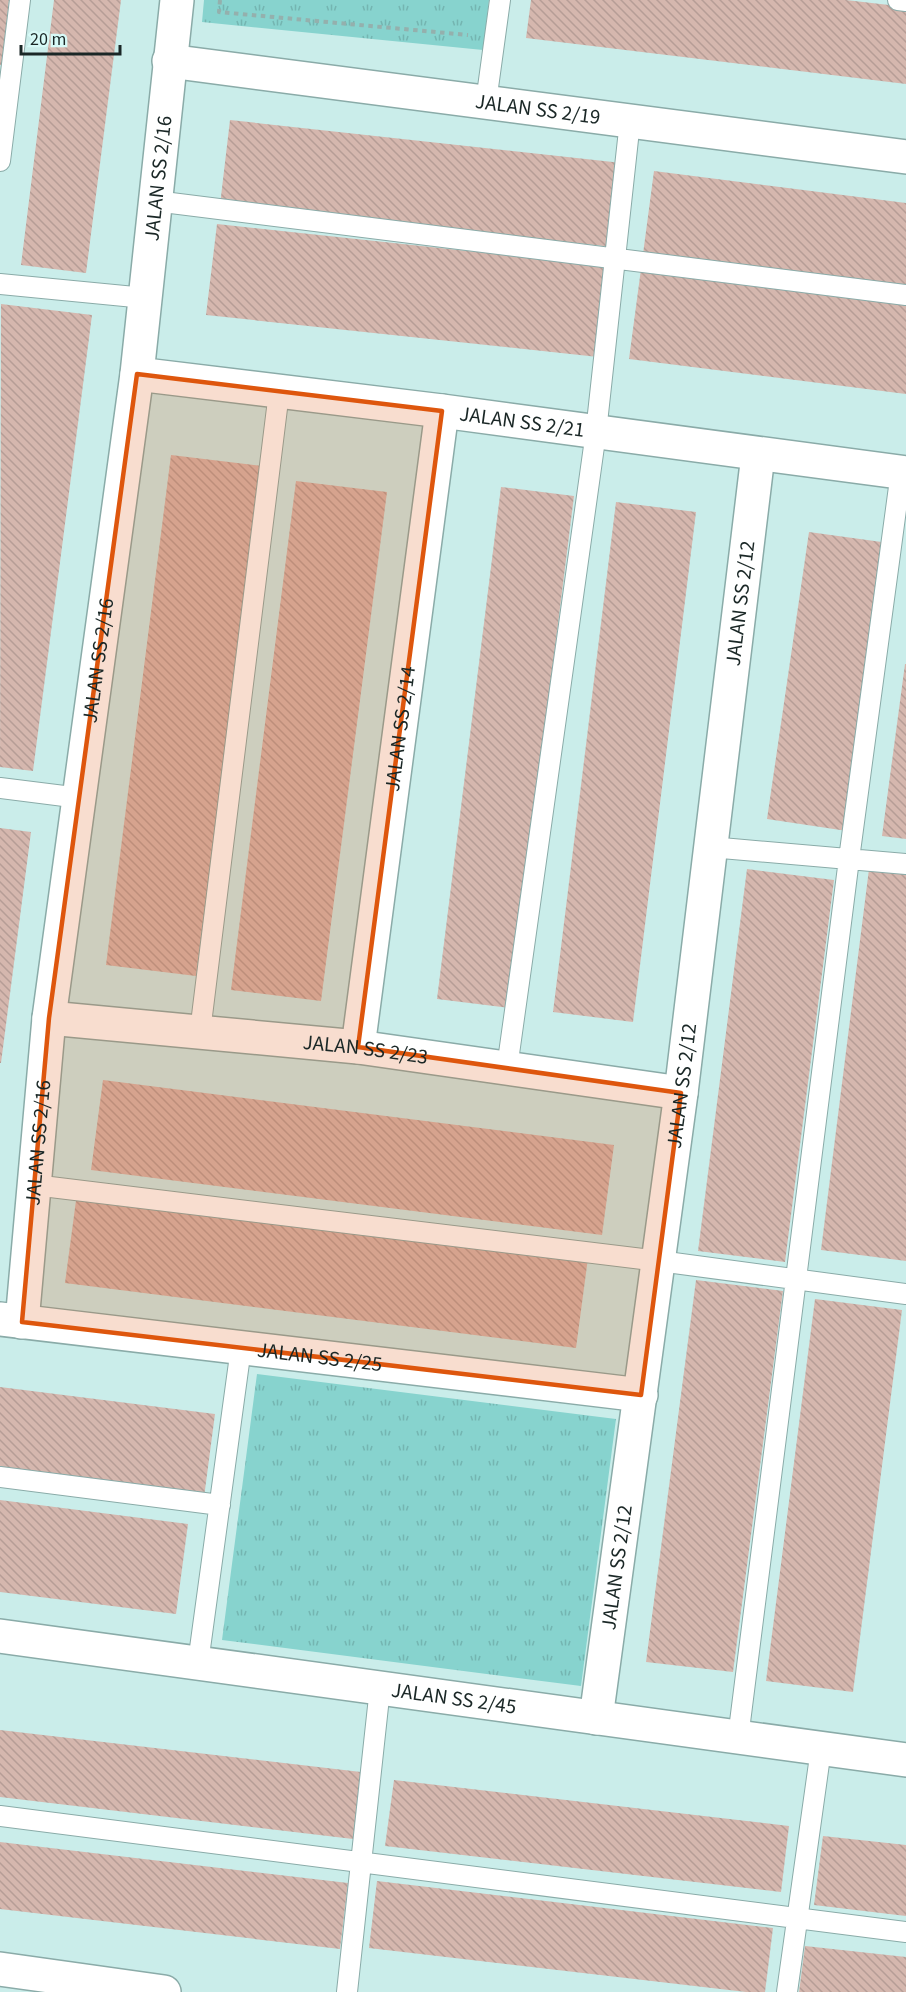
<svg xmlns="http://www.w3.org/2000/svg" width="906" height="1992" font-family="'Source Sans 3',sans-serif">
<defs>
<pattern id="park-tufts" width="24" height="20" patternUnits="userSpaceOnUse" patternTransform="scale(1.5)"><rect width="24" height="20" fill="#87d3ce"/><path d="M3 7l-1-3M5 7V3M7 7l1-3M15 17l-1-3M17 17v-4M19 17l1-3" fill="none" stroke="#74b5b1"/></pattern>
<pattern id="building-back-hatch" width="6" height="6" patternUnits="userSpaceOnUse" patternTransform="scale(1.5)"><rect width="6" height="6" fill="#d5b7ae"/><path d="M-1 5l2 2M0 0l6 6M5-1l2 2" fill="none" stroke="#b69d96"/></pattern>
</defs>
<rect width="100%" height="100%" fill="#caedea"/>
<path fill="url(#park-tufts)" d="M 204,0 L 489,0 L 483,50 L 202,22 Z
M 257,1374 L 616,1419 L 581,1686 L 222,1640 Z"/>
<path fill="url(#building-back-hatch)" d="M 0,0 L 9,0 L 2,65 L 0,65 Z
M 54,0 L 121,0 L 86,273 L 21,265 Z
M 531,0 L 846,0 L 906,7 L 906,84 L 526,38 Z
M 230,120 L 622,163 L 613,247 L 220,205 Z
M 654,171 L 906,203 L 906,287 L 643,254 Z
M 217,224 L 608,266 L 598,357 L 206,315 Z
M 641,269 L 906,303 L 906,394 L 629,359 Z
M 1,304 L 92,315 L 33,771 L 0,767 Z
M 171,455 L 262,466 L 196,976 L 106,965 Z
M 296,481 L 387,492 L 321,1001 L 231,990 Z
M 501,487 L 574,496 L 510,1008 L 437,999 Z
M 616,502 L 696,512 L 633,1022 L 553,1012 Z
M 809,532 L 889,543 L 847,831 L 767,819 Z
M 905,664 L 906,664 L 906,839 L 882,836 Z
M 0,828 L 31,832 L 1,1063 L 0,1063 Z
M 747,869 L 834,880 L 785,1262 L 698,1251 Z
M 869,869 L 906,873 L 906,1261 L 821,1250 Z
M 103,1080 L 614,1145 L 602,1235 L 91,1170 Z
M 77,1193 L 588,1258 L 576,1348 L 65,1283 Z
M 696,1280 L 783,1291 L 733,1672 L 646,1662 Z
M 815,1299 L 902,1310 L 853,1692 L 766,1681 Z
M 0,1387 L 215,1414 L 203,1505 L 0,1479 Z
M 0,1500 L 188,1524 L 176,1614 L 0,1592 Z
M 0,1730 L 361,1772 L 353,1839 L 0,1797 Z
M 394,1780 L 789,1826 L 781,1892 L 385,1846 Z
M 823,1836 L 906,1845 L 906,1916 L 814,1905 Z
M 0,1842 L 348,1883 L 340,1949 L 0,1909 Z
M 377,1881 L 773,1928 L 765,1992 L 746,1992 L 369,1948 Z
M 805,1946 L 906,1957 L 906,1992 L 799,1992 Z"/>
<g fill="none" stroke-linecap="round" stroke-linejoin="round">
<g stroke="#8aaba8" stroke-width="22">
<path id="lane" d="M 898,0 L 906,1
M 486,102 L 500,0
M 0,161 L 20,0
M 155,201 L 906,295
M 0,284 L 145,298
M 0,788 L 80,798
M 710,847 L 906,864
M 200,1032 L 279,392
M 507,1068 L 596,432 L 630,121
M 34,1185 L 659,1261 L 906,1294
M 0,1477 L 220,1505
M 198,1663 L 241,1348
M 738,1738 L 849,859 L 901,472
M 0,1816 L 906,1932
M 347,1992 L 380,1688
M 787,1992 L 821,1749"/>
</g>
<g stroke="#8aaba8" stroke-width="36">
<g id="street">
<path id="s1" d="M 169,61 L 906,157"/>
<path id="s2" d="M 137,374 L 442,411 L 906,473"/>
<path id="s3" d="M 49,1018 L 358,1047 L 681,1093"/>
<path id="s4" d="M 358,1047 L 442,411"/>
<path id="s5" d="M 0,1319 L 641,1395"/>
<path id="s6" d="M 22,1322 L 49,1018 L 137,374 L 177,0"/>
<path id="s7" d="M 0,1636 L 906,1760"/>
<path id="s8" d="M 596,1718 L 681,1093 L 758,455"/>
<path d="M 0,1969 L 164,1992"/>
</g>
</g>
<path stroke="#94b0ad" stroke-width="4" stroke-dasharray="4.5 4.5" stroke-linecap="butt" d="M 220,0 L 219,12 L 468,35"/>
<use href="#lane" stroke="#fff" stroke-width="20"/>
<use href="#street" stroke="#fff" stroke-width="33"/>
</g>
<path fill="#de560d" fill-opacity="0.2" stroke="#de560d" stroke-width="4.5" stroke-linejoin="round" d="M 137,374 L 442,411 L 358,1047 L 681,1093 L 641,1395 L 22,1322 L 49,1018 Z"/>
<g text-anchor="middle" stroke-width="4.5" stroke-linejoin="round" paint-order="stroke">
<g font-size="21" fill="#1a2726" stroke="#d7faf7">
<text dy="7" stroke="none"><textPath href="#s1" startOffset="372">JALAN SS 2/19</textPath></text>
<text dy="7" stroke="none"><textPath href="#s6" startOffset="1152">JALAN SS 2/16</textPath></text>
<text dy="7" stroke="none"><textPath href="#s2" startOffset="388">JALAN SS 2/21</textPath></text>
<text dy="7" stroke="none"><textPath href="#s8" startOffset="1124">JALAN SS 2/12</textPath></text>
<text dy="7" stroke="none"><textPath href="#s6" startOffset="666">JALAN SS 2/16</textPath></text>
<text dy="7" stroke="none"><textPath href="#s4" startOffset="321">JALAN SS 2/14</textPath></text>
<text dy="7" stroke="none"><textPath href="#s3" startOffset="318">JALAN SS 2/23</textPath></text>
<text dy="7" stroke="none"><textPath href="#s8" startOffset="638">JALAN SS 2/12</textPath></text>
<text dy="7" stroke="none"><textPath href="#s6" startOffset="180">JALAN SS 2/16</textPath></text>
<text dy="7" stroke="none"><textPath href="#s5" startOffset="322">JALAN SS 2/25</textPath></text>
<text dy="7" stroke="none"><textPath href="#s8" startOffset="152">JALAN SS 2/12</textPath></text>
<text dy="7" stroke="none"><textPath href="#s7" startOffset="458">JALAN SS 2/45</textPath></text>
</g>
</g>
<path d="M21 45v9h99v-9" fill="none" stroke="#1a2726" stroke-width="3"/>
<text x="30" y="45" font-size="18" fill="#1a2726" stroke="#d7faf7" stroke-width="4.5" paint-order="stroke">20 m</text>
</svg>
